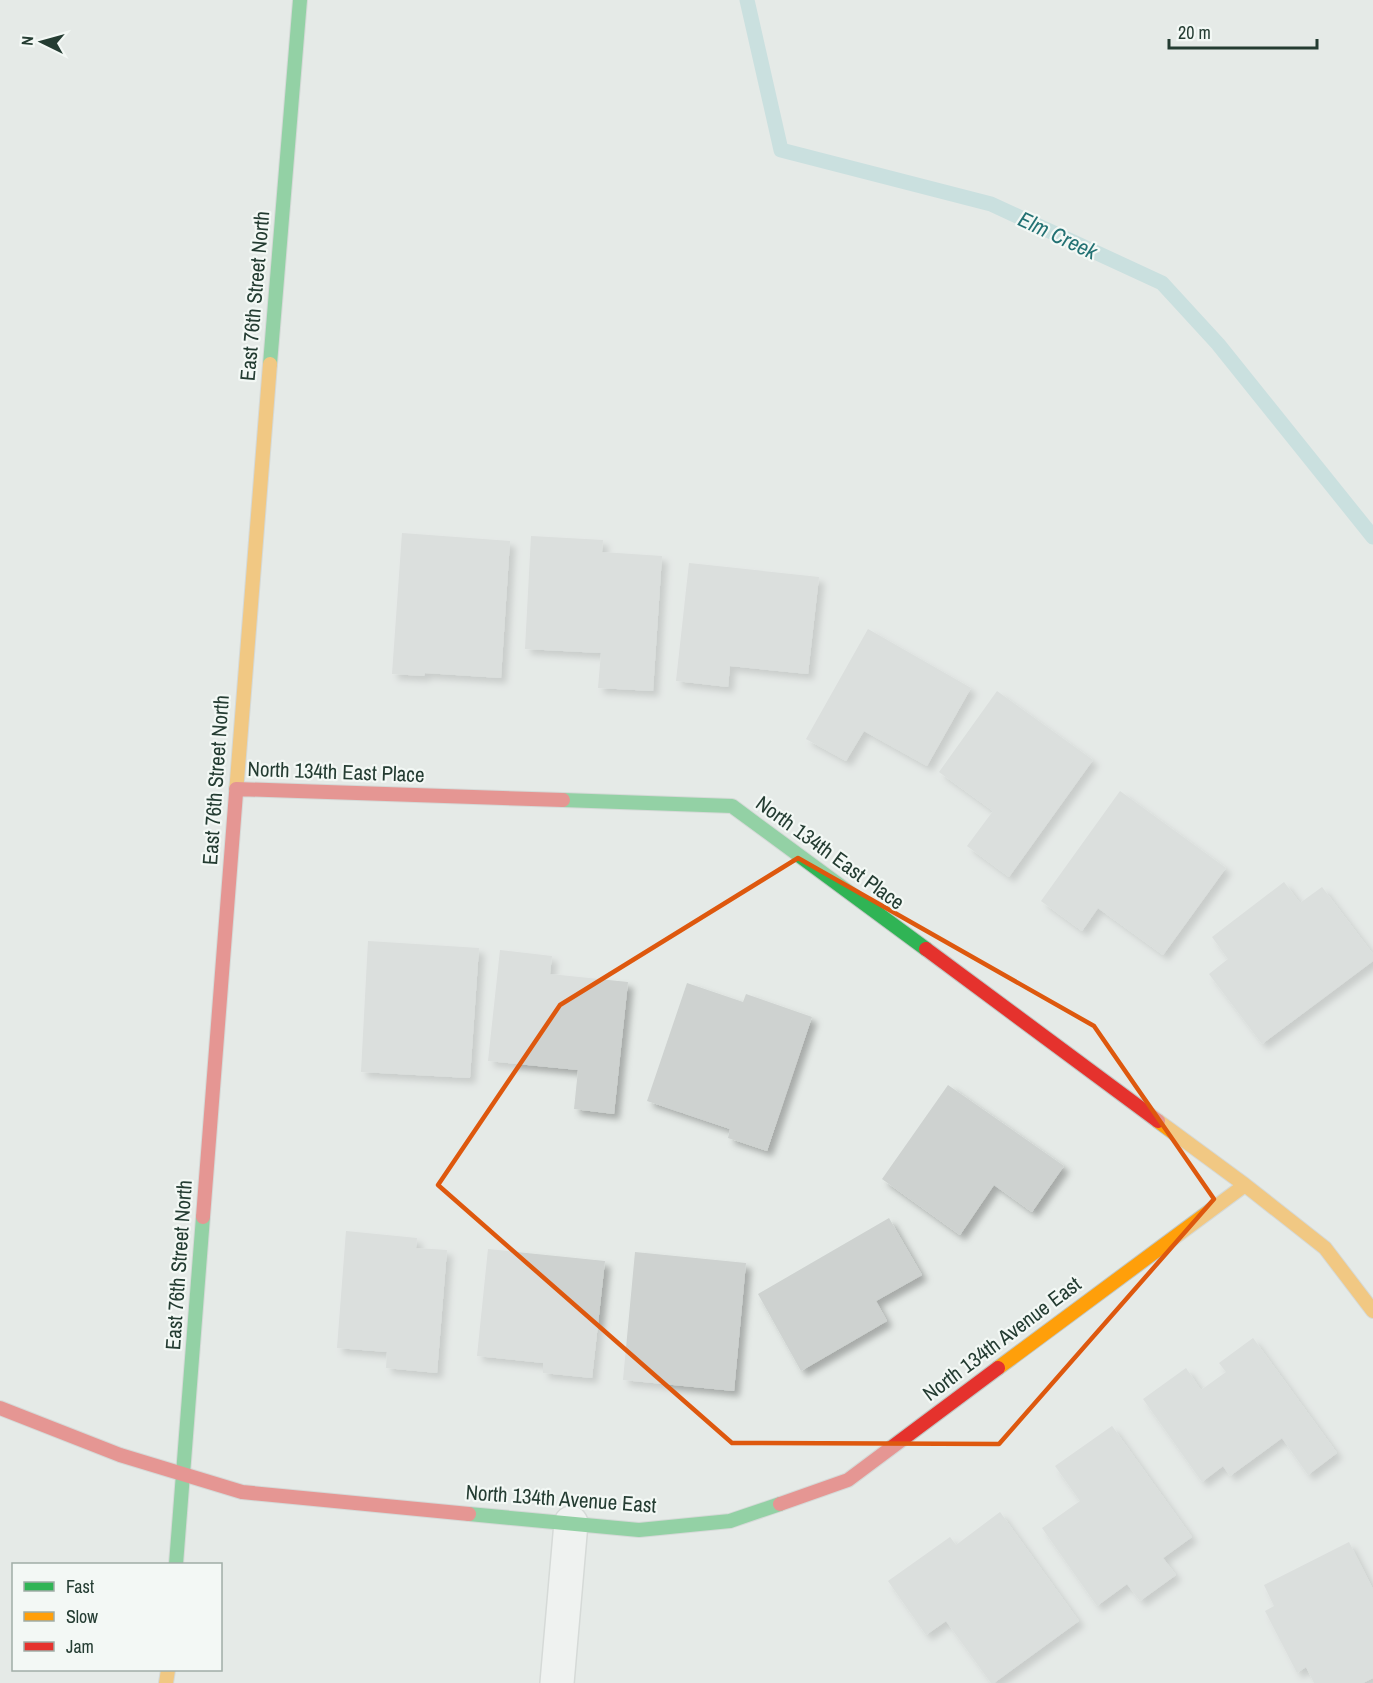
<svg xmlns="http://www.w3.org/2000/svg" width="1373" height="1683" font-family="'Archivo Narrow',sans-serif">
<defs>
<filter id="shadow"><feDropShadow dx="5.5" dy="5.5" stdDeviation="3" flood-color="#0004"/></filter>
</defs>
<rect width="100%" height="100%" fill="#e5eae7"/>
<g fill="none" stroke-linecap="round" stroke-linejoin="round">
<path stroke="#a9d5d5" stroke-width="15" d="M 747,0 L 781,150 L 991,204 L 1162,283 L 1218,344 L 1373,537"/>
</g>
<path fill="#ced2d0" filter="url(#shadow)" d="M 402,533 L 510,541 L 501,678 L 425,673 L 424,676 L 392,674 Z
M 531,536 L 603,540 L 602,552 L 662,556 L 653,691 L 598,688 L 601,653 L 525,649 Z
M 689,563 L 819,577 L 808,674 L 730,666 L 728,687 L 676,681 Z
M 868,629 L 971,688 L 927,766 L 864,731 L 846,761 L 806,739 Z
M 997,691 L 1093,760 L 1009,877 L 967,846 L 993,811 L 939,772 Z
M 1120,791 L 1226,868 L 1163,955 L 1098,908 L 1082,931 L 1041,901 Z
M 1284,882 L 1300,903 L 1322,887 L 1373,954 L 1373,961 L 1262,1044 L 1209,974 L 1228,959 L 1212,937 Z
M 368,941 L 479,948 L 470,1078 L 361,1072 Z
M 500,950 L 552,956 L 550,974 L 628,982 L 614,1114 L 574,1109 L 578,1070 L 488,1061 Z
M 687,983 L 743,1002 L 746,994 L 812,1017 L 767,1151 L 728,1138 L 730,1129 L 647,1101 Z
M 948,1085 L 1064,1166 L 1032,1212 L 994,1185 L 960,1235 L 882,1179 Z
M 889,1218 L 922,1275 L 876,1301 L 887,1321 L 801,1371 L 758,1294 Z
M 346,1231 L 417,1238 L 416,1248 L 447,1250 L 437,1373 L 386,1368 L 387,1352 L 337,1348 Z
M 488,1249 L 605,1261 L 592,1378 L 543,1373 L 543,1363 L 477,1356 Z
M 635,1252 L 746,1263 L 734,1391 L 623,1380 Z
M 1253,1338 L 1337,1453 L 1308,1475 L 1282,1438 L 1230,1476 L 1223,1466 L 1202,1482 L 1143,1399 L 1186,1368 L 1201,1390 L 1226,1372 L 1219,1363 Z
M 1112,1426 L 1192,1537 L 1163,1558 L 1176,1575 L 1140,1601 L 1127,1584 L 1097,1606 L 1042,1528 L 1080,1501 L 1055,1466 Z
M 1000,1512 L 1079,1621 L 994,1683 L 991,1683 L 946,1621 L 926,1635 L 888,1581 L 950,1537 L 956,1545 Z
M 1349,1542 L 1373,1589 L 1373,1678 L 1363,1683 L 1314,1683 L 1306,1667 L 1297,1673 L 1265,1611 L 1274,1606 L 1264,1585 Z"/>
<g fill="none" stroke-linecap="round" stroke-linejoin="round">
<g stroke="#c2c7c4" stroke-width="36">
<path id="street" d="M 557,1683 L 571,1523"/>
</g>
<g stroke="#c1c7c4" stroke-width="16">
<path id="fast" d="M 270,364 L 300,0
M 563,800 L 732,806 L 926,949
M 469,1514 L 639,1530 L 730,1521 L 780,1504
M 176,1564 L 203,1217"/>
</g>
<g stroke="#c1c7c4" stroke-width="16">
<path id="slow" d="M 236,793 L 270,364
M 1158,1121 L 1245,1185 L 1325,1248 L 1373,1311
M 998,1368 L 1245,1185
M 166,1683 L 168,1670"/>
</g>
<g stroke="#c1c7c4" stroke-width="16">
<path id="jam" d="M 236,789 L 563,800
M 926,949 L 1158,1121
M 203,1217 L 236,793
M 0,1408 L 120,1455 L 242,1492 L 469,1514
M 780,1504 L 848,1480 L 998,1368"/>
</g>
<use href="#street" stroke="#fbfcfb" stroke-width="33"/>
<use href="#fast" stroke="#30b455" stroke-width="14"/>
<use href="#slow" stroke="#ff9f0a" stroke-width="14"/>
<use href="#jam" stroke="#e5322d" stroke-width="14"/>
</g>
<path d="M0 0H1373V1683H0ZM 798,858 L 1094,1026 L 1214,1199 L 999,1444 L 732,1443 L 438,1185 L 560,1005 Z" fill="#e5eae7" fill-opacity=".55" fill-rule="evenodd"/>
<path fill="none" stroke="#de580e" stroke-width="4.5" stroke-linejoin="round" d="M 798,858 L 1094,1026 L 1214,1199 L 999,1444 L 732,1443 L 438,1185 L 560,1005 Z"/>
<g text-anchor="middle" stroke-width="4.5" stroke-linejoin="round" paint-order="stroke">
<g font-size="21" fill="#243c32" stroke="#f3f8f5">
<text transform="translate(255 296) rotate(-85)" y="7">East 76th Street North</text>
<text transform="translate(336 772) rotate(2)" y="7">North 134th East Place</text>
<text transform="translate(216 780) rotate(-86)" y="7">East 76th Street North</text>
<text transform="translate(830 853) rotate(36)" y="7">North 134th East Place</text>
<text transform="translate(179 1265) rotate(-86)" y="7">East 76th Street North</text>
<text transform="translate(1002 1339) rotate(-37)" y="7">North 134th Avenue East</text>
<text transform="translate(561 1499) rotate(4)" y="7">North 134th Avenue East</text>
</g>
<g font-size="22" font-style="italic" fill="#227173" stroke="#f3f8f5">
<text transform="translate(1058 235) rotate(25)" y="8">Elm Creek</text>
</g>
</g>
<rect x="12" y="1563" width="210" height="108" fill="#f3f8f5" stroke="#a0ada7" stroke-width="1.5"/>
<rect x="24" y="1582" width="30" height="9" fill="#30b455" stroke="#a0ada7" stroke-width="1.5"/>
<text x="66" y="1593" font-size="18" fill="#243c32">Fast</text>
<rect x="24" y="1612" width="30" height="9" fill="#ff9f0a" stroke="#a0ada7" stroke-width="1.5"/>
<text x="66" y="1623" font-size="18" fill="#243c32">Slow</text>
<rect x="24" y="1642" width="30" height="9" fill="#e5322d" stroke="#a0ada7" stroke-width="1.5"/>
<text x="66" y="1653" font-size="18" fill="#243c32">Jam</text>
<g transform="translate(42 42) rotate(275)" stroke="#f3f8f5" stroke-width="4.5" paint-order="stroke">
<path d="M0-4.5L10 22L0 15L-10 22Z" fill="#243c32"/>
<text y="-9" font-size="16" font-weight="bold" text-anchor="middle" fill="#243c32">N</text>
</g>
<path d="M1169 39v9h148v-9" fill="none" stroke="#243c32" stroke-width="3"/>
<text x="1178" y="39" font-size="18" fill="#243c32" stroke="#f3f8f5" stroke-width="4.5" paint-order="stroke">20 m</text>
</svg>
